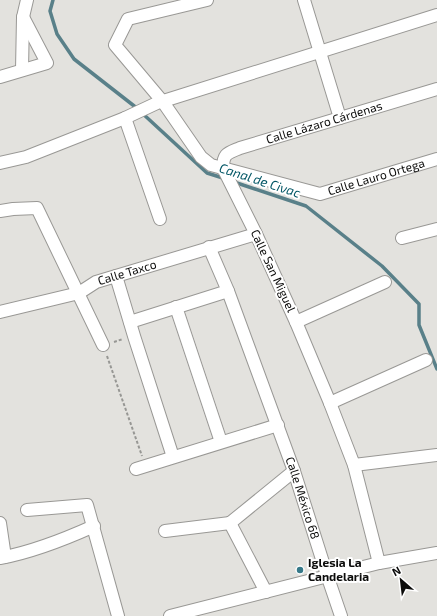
<svg xmlns="http://www.w3.org/2000/svg" width="437" height="616" font-family="'Exo 2',sans-serif">
<rect width="100%" height="100%" fill="#e3e2de"/>
<g fill="none" stroke-linecap="round" stroke-linejoin="round">
<path stroke="#598089" stroke-width="3.5" d="M 53,0 L 50,11 L 57,34 L 74,59 L 138,109
M 142,113 L 207,173 L 226,179
M 234,182 L 306,206 L 382,266 L 419,304 L 419,325 L 437,369"/>
<g stroke="#999895" stroke-width="14">
<g id="minor">
<path id="s1" d="M 207,0 L 128,19 L 115,45 L 163,102 L 201,157 L 211,165 L 320,194 L 437,159"/>
<path d="M 304,0 L 340,118"/>
<path d="M 22,70 L 23,17 L 27,0"/>
<path d="M 0,77 L 47,63 L 23,17"/>
<path d="M 125,118 L 160,219"/>
<path d="M 0,163 L 26,157 L 125,118 L 157,103 L 437,15"/>
<path d="M 0,211 L 13,209 L 37,208 L 103,345"/>
<path d="M 402,238 L 437,229"/>
<path id="s2" d="M 209,247 L 228,291 L 294,471 L 327,575 L 341,616"/>
<path d="M 116,276 L 134,336 L 173,457"/>
<path d="M 176,307 L 221,442"/>
<path id="s3" d="M 0,312 L 79,293 L 96,282 L 256,234"/>
<path d="M 130,322 L 228,291"/>
<path d="M 296,322 L 385,282"/>
<path d="M 330,403 L 426,360"/>
<path d="M 354,465 L 437,455"/>
<path d="M 136,469 L 278,425"/>
<path d="M 27,510 L 87,505 L 118,616"/>
<path d="M 0,523 L 5,557"/>
<path d="M 230,523 L 294,471"/>
<path d="M 230,523 L 266,592"/>
<path d="M 165,531 L 230,523"/>
<path d="M 0,558 C 33,552 63,540 94,526"/>
<path id="s4" d="M 379,563 L 354,465 L 330,403 L 296,322 L 256,234 L 223,168 C 223,153 228,153 240,148 L 437,89"/>
<path d="M 170,616 L 379,563 L 437,553"/>
</g>
</g>
<path stroke="#979794" stroke-width="2" stroke-dasharray="3 2" stroke-linecap="butt" d="M 114,342 L 123,339
M 107,356 L 142,456"/>
<use href="#minor" stroke="#fff" stroke-width="12"/>
</g>
<circle fill="#367989" stroke="#fff" stroke-width="1.5" cx="300" cy="570" r="4"/>
<g text-anchor="middle" stroke-width="4" stroke-linejoin="round" paint-order="stroke">
<g font-size="12" fill="#0c0c0b" stroke="#fff">
<text dy="4" stroke="none"><textPath href="#s4" startOffset="543">Calle Lázaro Cárdenas</textPath></text>
<text dy="4" stroke="none"><textPath href="#s1" startOffset="436">Calle Lauro Ortega</textPath></text>
<text transform="translate(273 271) rotate(65)" y="4">Calle San Miguel</text>
<text dy="4" stroke="none"><textPath href="#s3" startOffset="134">Calle Taxco</textPath></text>
<text dy="4" stroke="none"><textPath href="#s2" startOffset="268">Calle México 68</textPath></text>
</g>
<g font-size="12" font-weight="bold" fill="#0c0c0b" stroke="#fff" text-anchor="start">
<text x="308" y="567">Iglesia La<tspan x="308" dy="14">Candelaria</tspan></text>
</g>
<g font-size="13" font-style="italic" fill="#015564" stroke="#fff">
<text transform="translate(260 180) rotate(18)" y="5">Canal de Civac</text>
</g>
</g>
<g transform="translate(401 580) rotate(332)" stroke="#ffffff" stroke-width="3" paint-order="stroke">
<path d="M0-3L7 15L0 10L-7 15Z" fill="#0c0c0b"/>
<text y="-6" font-size="11" font-weight="bold" text-anchor="middle" fill="#0c0c0b">N</text>
</g>
</svg>
